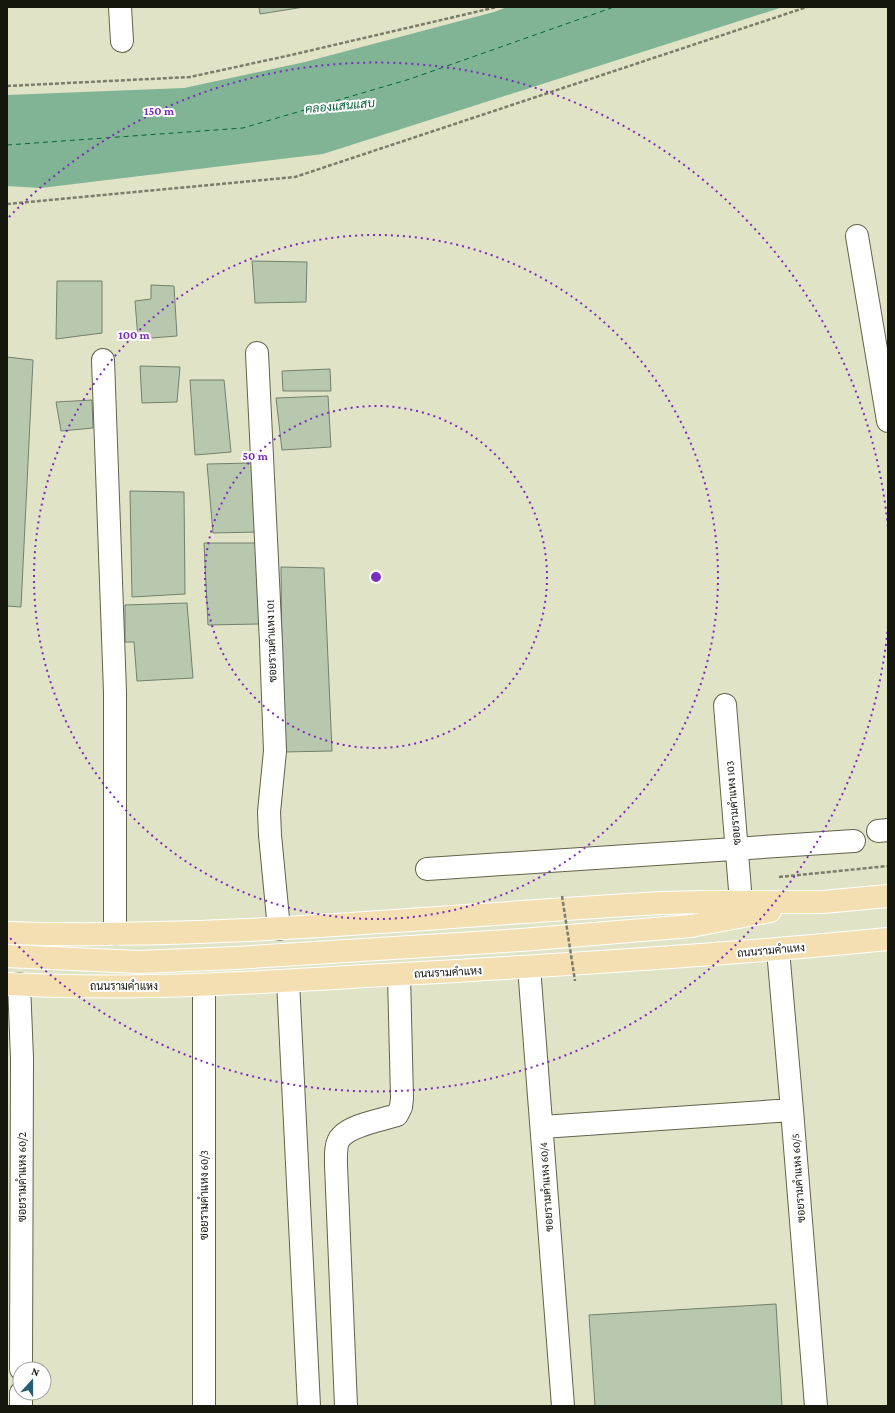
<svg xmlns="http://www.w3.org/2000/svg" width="895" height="1413" font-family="'Crimson Pro',Sarabun,serif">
<rect width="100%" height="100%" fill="#e1e3c7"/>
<path fill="#81b495" d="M 507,7 L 783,7 L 323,154 L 41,188 L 7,186 L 7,95 L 184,88 L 305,62 L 494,12 Z"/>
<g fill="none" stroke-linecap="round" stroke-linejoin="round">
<path stroke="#08633c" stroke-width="1" stroke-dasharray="5 4" stroke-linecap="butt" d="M 7,145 L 243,128 L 410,79 L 614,7"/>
</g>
<path fill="#b8c8af" stroke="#72816a" d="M 259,7 L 304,7 L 260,14 Z
M 252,261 L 307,262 L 306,302 L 255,303 Z
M 57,281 L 102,281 L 102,333 L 56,339 Z
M 151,285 L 174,286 L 177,336 L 138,339 L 135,301 L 151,299 Z
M 7,357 L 33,360 L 21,607 L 7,606 Z
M 140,366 L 180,367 L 177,402 L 142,403 Z
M 330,369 L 331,391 L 283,391 L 282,371 Z
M 190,380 L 224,380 L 231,452 L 195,455 Z
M 328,396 L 331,447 L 282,450 L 276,398 Z
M 92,400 L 93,428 L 61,431 L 56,402 Z
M 253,463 L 259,532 L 213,533 L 207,464 Z
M 130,491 L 184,492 L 185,594 L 132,597 Z
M 204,543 L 257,543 L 259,624 L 208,625 Z
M 281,567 L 324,568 L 332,751 L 283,752 Z
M 187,603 L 193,678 L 137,681 L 134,642 L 125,642 L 125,605 Z
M 776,1304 L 782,1406 L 595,1406 L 589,1315 Z"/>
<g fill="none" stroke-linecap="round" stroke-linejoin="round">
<g stroke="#62634a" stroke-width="24">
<path id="minor" d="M 120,7 L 122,41
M 857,236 L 888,421
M 257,353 L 271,643 L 275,751 L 269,812 L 270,835 L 279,929
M 103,360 L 115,692 L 115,934
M 725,705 L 741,902
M 878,831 L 888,830
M 427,869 L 854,841
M 778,950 L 792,1110 L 816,1406
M 529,967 L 563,1406
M 288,981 L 309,1406
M 19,984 L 22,1058 L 21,1369
M 204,985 L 204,1406
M 542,1127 L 792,1110
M 21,1406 L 21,1393
M 346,1406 L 336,1165 C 336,1157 335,1143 341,1137 C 351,1125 381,1120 397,1115 L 401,1107 L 402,1098 L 399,975"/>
</g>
<g stroke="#fff" stroke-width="24">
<path id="major" d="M 7,933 C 226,940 444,915 662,903 L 702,902 L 823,902 L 888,896
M 7,956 L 139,962 L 235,958 L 521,940 L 691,926 L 770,911
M 7,984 C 138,991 270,982 401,974 C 564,965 726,955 888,939"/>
</g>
<path stroke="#7b7d6a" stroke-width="2.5" stroke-dasharray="4 2" stroke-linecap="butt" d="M 7,86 L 190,77 L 291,55 L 497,7
M 7,204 L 295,177 L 807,7
M 779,877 L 888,866"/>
<use href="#minor" stroke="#fff" stroke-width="22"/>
<use href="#major" stroke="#f3dfb2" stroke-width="22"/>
<path stroke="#7b7d6a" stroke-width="2.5" stroke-dasharray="4 2" stroke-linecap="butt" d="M 562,896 L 575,981"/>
</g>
<g fill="none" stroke="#7b2cbf" stroke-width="2" stroke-dasharray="2 4">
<circle cx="376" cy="577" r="171"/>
<circle cx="376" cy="577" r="342"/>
<path d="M888 626A514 514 0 0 1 9 937M9 217A514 514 0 0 1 888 528"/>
</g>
<g text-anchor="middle" stroke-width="4" stroke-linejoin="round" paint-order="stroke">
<g font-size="11" fill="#15160c" stroke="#fff">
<text transform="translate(271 641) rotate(-92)" y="4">ซอยรามคำแหง 101</text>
<text transform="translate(733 803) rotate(-95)" y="4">ซอยรามคำแหง 103</text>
<text transform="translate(771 950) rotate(-5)" y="4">ถนนรามคำแหง</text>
<text transform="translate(448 972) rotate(-3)" y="4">ถนนรามคำแหง</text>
<text x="124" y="990">ถนนรามคำแหง</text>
<text transform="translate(22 1177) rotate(-90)" y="4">ซอยรามคำแหง 60/2</text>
<text transform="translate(798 1178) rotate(-94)" y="4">ซอยรามคำแหง 60/5</text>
<text transform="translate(546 1187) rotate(-94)" y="4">ซอยรามคำแหง 60/4</text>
<text transform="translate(204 1195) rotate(-90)" y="4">ซอยรามคำแหง 60/3</text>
</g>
<g font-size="12" font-style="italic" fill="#08633c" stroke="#fff">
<text transform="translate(340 106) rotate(-5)" y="4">คลองแสนแสบ</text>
</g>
</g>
<circle cx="376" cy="577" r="6" fill="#7b2cbf" stroke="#fff" stroke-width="2"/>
<g font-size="12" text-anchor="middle" font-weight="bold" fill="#7b2cbf" stroke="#fff" stroke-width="4" stroke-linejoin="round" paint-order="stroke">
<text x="159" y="115">150 m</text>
<text x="134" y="339">100 m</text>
<text x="255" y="460">50 m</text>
</g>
<rect width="895" height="1413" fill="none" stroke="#15160c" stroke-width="16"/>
<g transform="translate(32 1381) rotate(21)"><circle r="19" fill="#ffffff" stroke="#a1a29e"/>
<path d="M0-3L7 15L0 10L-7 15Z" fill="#235e76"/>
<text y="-6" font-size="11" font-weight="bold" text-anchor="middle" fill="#15160c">N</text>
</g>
</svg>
